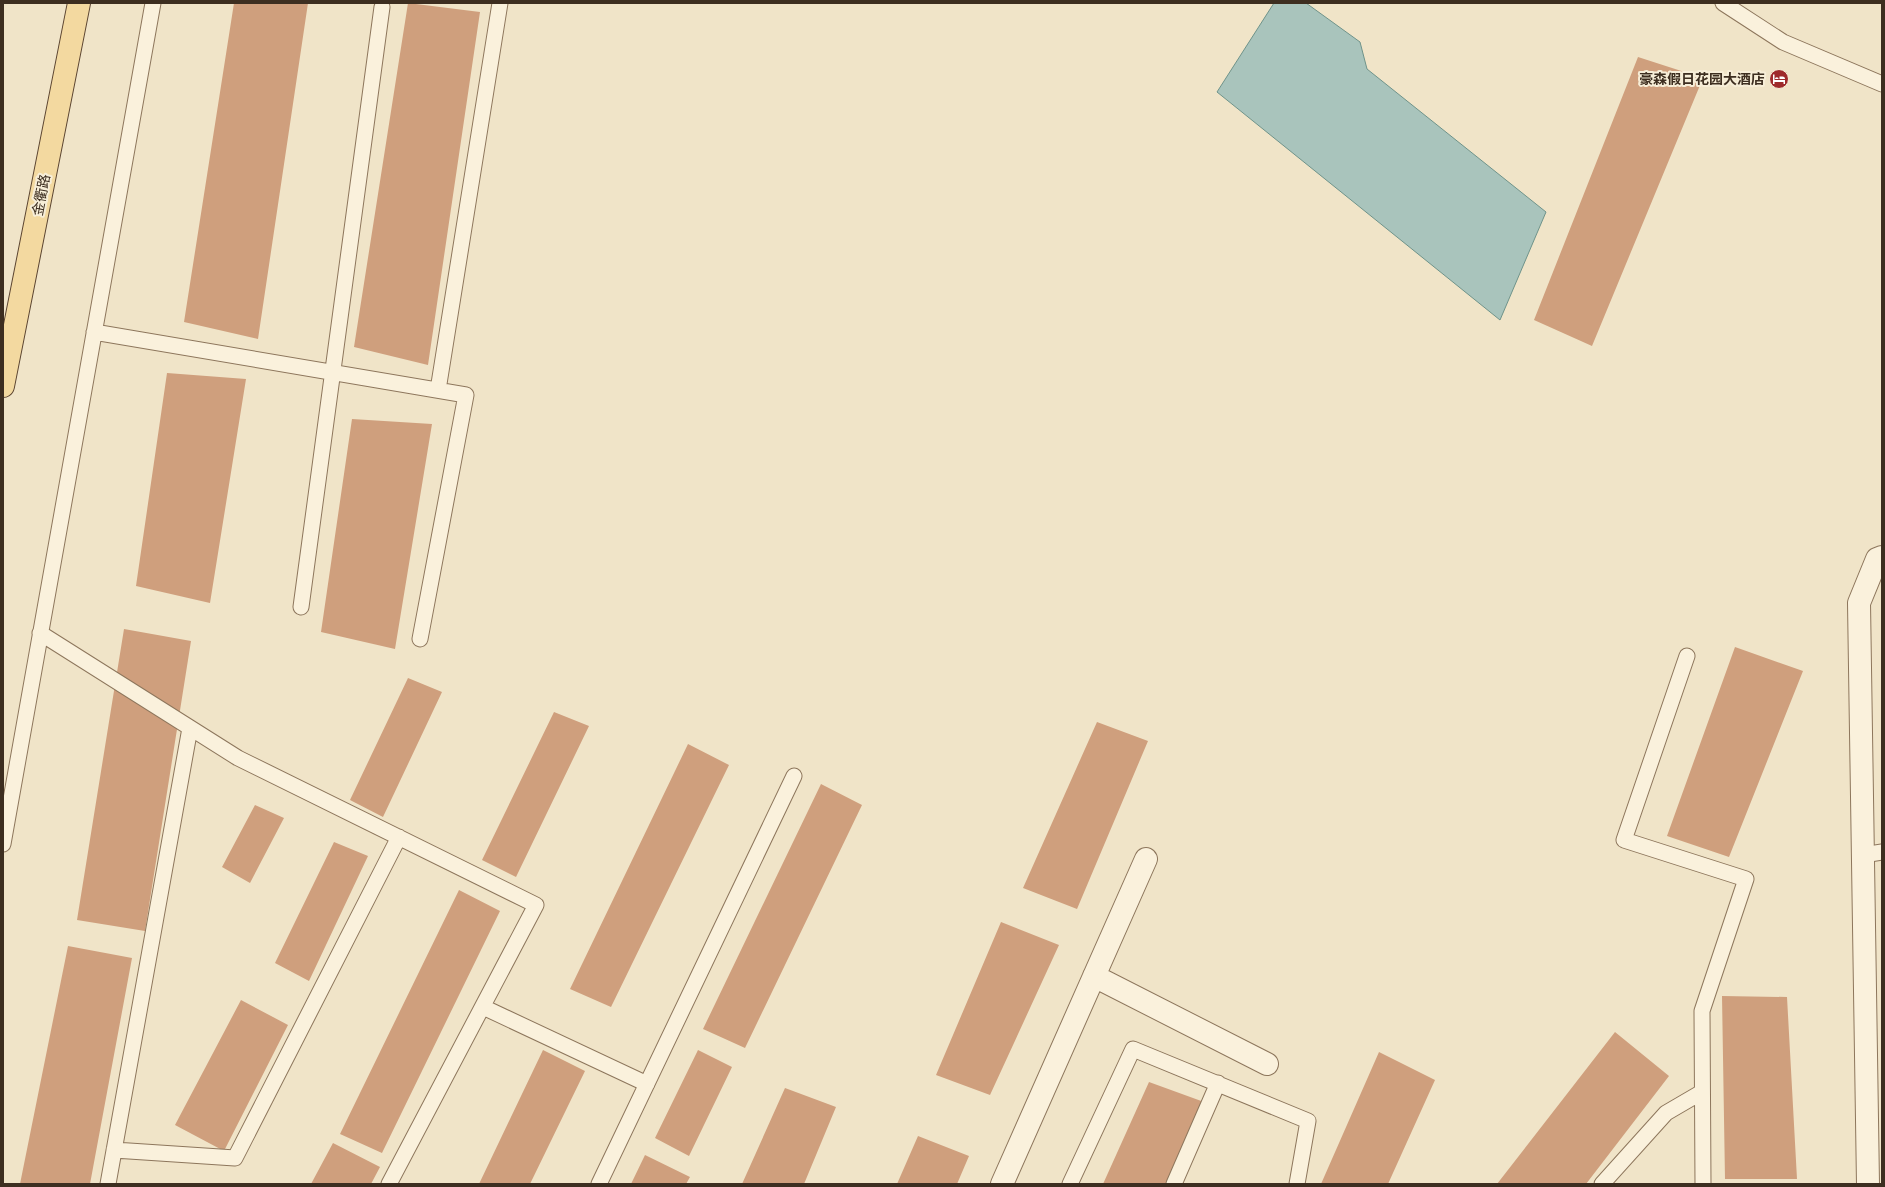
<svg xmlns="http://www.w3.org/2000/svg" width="1885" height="1187" font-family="Spectral,'Noto Sans SC',serif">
<rect width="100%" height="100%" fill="#f0e4c8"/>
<path fill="#a9c4bc" stroke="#6f938a" d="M 1274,3 L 1306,3 L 1360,42 L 1367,69 L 1546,212 L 1500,320 L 1217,92 Z"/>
<path fill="#cf9f7d" d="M 234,3 L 308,3 L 258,339 L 184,322 Z
M 408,3 L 480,12 L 428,365 L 354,347 Z
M 1638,57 L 1703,78 L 1592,346 L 1534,320 Z
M 167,373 L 246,379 L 210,603 L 136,586 Z
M 352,419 L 432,424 L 395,649 L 321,632 Z
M 124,629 L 191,641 L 145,931 L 77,920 Z
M 1735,647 L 1803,671 L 1729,857 L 1667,836 Z
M 408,678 L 442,692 L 383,817 L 350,800 Z
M 554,712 L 589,726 L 516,877 L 482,860 Z
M 1097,722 L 1148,741 L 1077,909 L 1023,888 Z
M 688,744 L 729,765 L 611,1007 L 570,989 Z
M 821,784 L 862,805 L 745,1048 L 703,1029 Z
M 255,805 L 284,818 L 250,883 L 222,867 Z
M 334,842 L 368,856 L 309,981 L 275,963 Z
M 459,890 L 500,911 L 382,1153 L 340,1134 Z
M 1001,922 L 1059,945 L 990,1095 L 936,1075 Z
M 68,946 L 132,958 L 90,1184 L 20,1184 Z
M 1722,996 L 1787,997 L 1797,1179 L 1725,1179 Z
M 241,1000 L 288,1025 L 224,1151 L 175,1125 Z
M 1615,1032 L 1669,1076 L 1586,1184 L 1497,1184 Z
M 543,1050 L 585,1071 L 530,1184 L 479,1184 Z
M 698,1050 L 732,1067 L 689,1156 L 655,1138 Z
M 1379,1052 L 1435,1080 L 1388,1184 L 1321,1184 Z
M 1149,1082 L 1204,1102 L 1168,1184 L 1103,1184 Z
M 785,1088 L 836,1107 L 804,1184 L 742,1184 Z
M 918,1136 L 969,1156 L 957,1184 L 897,1184 Z
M 333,1143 L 380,1167 L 371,1184 L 311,1184 Z
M 645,1155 L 690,1177 L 686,1184 L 631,1184 Z"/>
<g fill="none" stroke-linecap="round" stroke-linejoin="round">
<g stroke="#8d765c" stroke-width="17">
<path id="lane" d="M 1723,3 L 1783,42 L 1882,84
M 94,332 L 466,395 L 420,639
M 438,390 L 500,3
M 301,607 L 382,7
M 40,633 L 238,758 L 536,905 L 389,1184
M 1687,656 L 1624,840 L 1746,879 L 1702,1011 L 1703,1184
M 3,844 L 153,3
M 1863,855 L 1882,852
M 483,1007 L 647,1084
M 114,1150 L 235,1158 L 399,837
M 108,1184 L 190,728
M 599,1184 L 794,776
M 1070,1184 L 1133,1049 L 1308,1121 L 1297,1184
M 1174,1184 L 1218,1083
M 1602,1184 L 1666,1113 L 1702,1092"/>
</g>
<g stroke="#8d765c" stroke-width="24">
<path id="street" d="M 1094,976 L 1267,1064
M 1002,1184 L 1146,859
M 1868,1184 L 1859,603 L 1877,559 L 1882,557"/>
</g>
<g stroke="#5b4430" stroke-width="24">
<path id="primary" d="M 3,386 L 79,3"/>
</g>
<use href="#lane" stroke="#faf1dc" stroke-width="15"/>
<use href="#street" stroke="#faf1dc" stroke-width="22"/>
<use href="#primary" stroke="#f3d9a0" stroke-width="22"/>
</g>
<defs>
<g id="hotel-disc" transform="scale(1)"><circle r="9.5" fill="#9e2a2b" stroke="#f7eed8"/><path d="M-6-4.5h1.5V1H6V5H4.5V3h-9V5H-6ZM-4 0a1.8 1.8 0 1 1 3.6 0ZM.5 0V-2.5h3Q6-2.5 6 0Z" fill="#fff"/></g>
</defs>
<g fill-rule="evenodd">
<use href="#hotel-disc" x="1779" y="79"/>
</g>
<g text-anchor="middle" stroke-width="4" stroke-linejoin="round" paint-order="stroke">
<g font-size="14" font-weight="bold" fill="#3d2e20" stroke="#f7eed8" text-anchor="end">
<text x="1765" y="84">豪森假日花园大酒店</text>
</g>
<g font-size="14" fill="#3d2e20" stroke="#f7eed8">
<text transform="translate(41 195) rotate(-79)" y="5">金衢路</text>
</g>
</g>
<rect width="1885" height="1187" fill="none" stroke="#3d2e20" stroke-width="8"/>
</svg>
